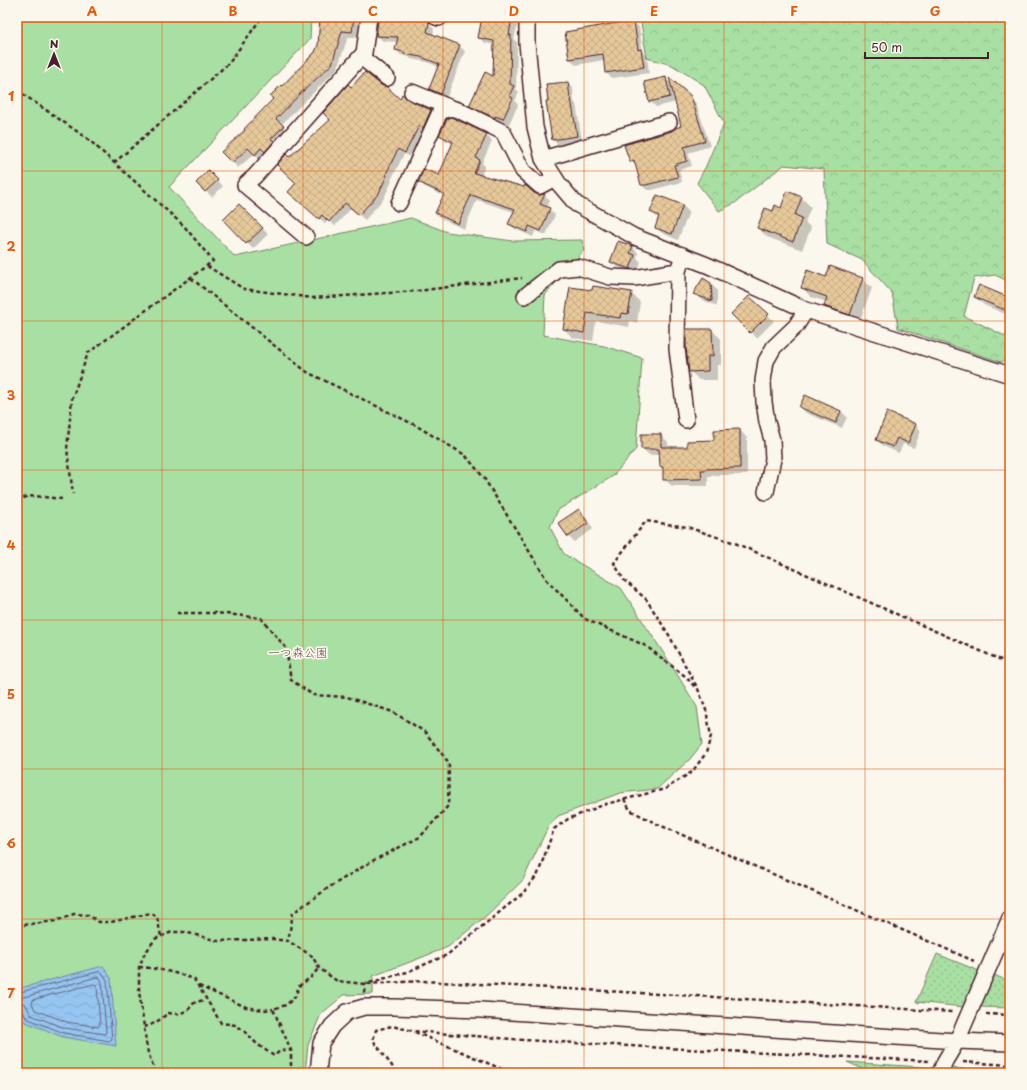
<svg xmlns="http://www.w3.org/2000/svg" width="1027" height="1090" font-family="'Playpen Sans','Klee One',sans-serif">
<defs>
<pattern id="grass-dots" width="8" height="8" patternUnits="userSpaceOnUse"><rect width="8" height="8" fill="#a8dfa2"/><path d="M2 2h.1M6 6h.1" fill="none" stroke="#92bf8c" stroke-width="1.8" stroke-linecap="round"/></pattern>
<pattern id="forest-crowns" width="20" height="18" patternUnits="userSpaceOnUse"><rect width="20" height="18" fill="#a8dfa2"/><path d="M2 6a3 3 0 1 1 6 0M12 15a3 3 0 1 1 6 0" fill="none" stroke="#92bf8c"/></pattern>
<pattern id="water-waves" width="16" height="10" patternUnits="userSpaceOnUse"><rect width="16" height="10" fill="#95c6f1"/><path d="M0 5q4-4 8 0t8 0" fill="none" stroke="#82aacf"/></pattern>
<pattern id="building-cross-hatch" width="8" height="8" patternUnits="userSpaceOnUse"><rect width="8" height="8" fill="#e6c99a"/><path d="M0 0l8 8M0 8l8-8" fill="none" stroke="#c7ac85"/></pattern>
</defs>
<rect width="100%" height="100%" fill="#fbf7ec"/>
<filter id="ink" filterUnits="userSpaceOnUse"><feTurbulence type="fractalNoise" baseFrequency=".025" numOctaves="2"/><feDisplacementMap in="SourceGraphic" scale="8" xChannelSelector="R" yChannelSelector="G"/><feConvolveMatrix kernelMatrix="1 2 1 2 8 2 1 2 1" color-interpolation-filters="sRGB"/></filter>
<g filter="url(#ink)">
<path fill="url(#grass-dots)" stroke="#797f66" d="M 937,954 L 979,971 L 964,1007 L 916,1002 Z
M 992,974 L 1010,982 L 1010,1008 L 979,1007 Z
M 847,1062 L 936,1068 L 934,1073 L 872,1073 Z
M 950,1068 L 1010,1073 L 948,1073 Z"/>
<path fill="url(#forest-crowns)" stroke="#797f66" d="M 640,17 L 1010,17 L 1010,282 L 995,275 L 974,278 L 964,316 L 1007,337 L 1010,344 L 1010,358 L 1001,362 L 898,328 L 892,293 L 862,260 L 827,244 L 824,169 L 784,165 L 735,203 L 719,211 L 697,183 L 706,166 L 724,123 L 704,85 L 672,65 L 647,58 Z"/>
<path fill="#a8dfa2" stroke="#797f66" d="M 17,17 L 311,17 L 310,39 L 169,187 L 235,257 L 411,218 L 447,232 L 513,241 L 582,240 L 584,250 L 545,295 L 543,335 L 604,346 L 642,358 L 636,449 L 613,476 L 558,510 L 550,527 L 564,554 L 621,588 L 672,666 L 697,707 L 702,744 L 690,759 L 657,789 L 620,793 L 558,816 L 548,827 L 523,880 L 486,916 L 448,947 L 410,962 L 373,976 L 373,994 L 344,995 L 321,1014 L 308,1045 L 305,1073 L 17,1073 Z"/>
<path fill="url(#water-waves)" stroke="#7783a2" d="M 103,966 L 111,978 L 116,1046 L 63,1037 L 23,1021 L 17,1005 L 17,989 Z"/>
<path fill="#0003" d="M 321,17 L 359,17 L 358,37 L 348,37 L 337,69 L 281,125 L 289,133 L 261,160 L 254,154 L 238,168 L 223,152 L 246,130 L 274,99 L 282,87 L 316,53 L 319,45 Z
M 382,17 L 428,23 L 434,29 L 433,36 L 459,46 L 465,51 L 446,99 L 435,94 L 430,89 L 439,67 L 427,62 L 411,59 L 409,57 L 401,55 L 396,50 L 398,42 L 383,41 L 377,36 L 382,22 Z
M 456,17 L 519,18 L 514,40 L 517,42 L 516,89 L 519,92 L 515,101 L 518,105 L 509,124 L 501,121 L 500,123 L 476,111 L 471,105 L 494,78 L 495,45 L 485,43 L 479,37 L 482,23 L 458,18 Z
M 633,22 L 639,27 L 643,53 L 647,56 L 649,73 L 612,78 L 606,73 L 604,60 L 576,65 L 570,59 L 566,32 Z
M 665,78 L 672,85 L 690,97 L 696,103 L 710,146 L 688,153 L 692,166 L 679,170 L 682,182 L 652,190 L 647,190 L 642,185 L 637,166 L 636,166 L 630,161 L 672,132 L 683,127 L 676,102 L 656,107 L 650,101 Z
M 568,83 L 573,88 L 574,102 L 576,104 L 582,141 L 558,145 L 553,140 L 549,102 Z
M 351,88 L 400,101 L 408,101 L 431,110 L 436,116 L 425,131 L 411,157 L 404,154 L 391,180 L 392,181 L 384,198 L 365,220 L 351,208 L 335,226 L 328,220 L 325,223 L 294,197 L 297,183 L 289,159 L 331,120 Z
M 441,135 L 486,135 L 492,141 L 482,163 L 485,166 L 481,176 L 538,196 L 544,195 L 550,200 L 547,208 L 549,209 L 555,215 L 546,235 L 535,231 L 533,237 L 515,229 L 509,223 L 514,212 L 477,200 L 464,229 L 442,219 L 436,213 L 444,196 L 425,187 L 420,182 L 439,177 L 453,144 L 446,141 Z
M 208,172 L 223,186 L 212,197 L 197,183 Z
M 658,197 L 683,206 L 689,212 L 678,240 L 662,233 L 656,227 L 659,219 L 652,212 Z
M 802,198 L 811,207 L 805,222 L 811,228 L 802,250 L 767,237 L 758,228 L 781,209 Z
M 239,205 L 268,234 L 253,249 L 224,220 Z
M 619,242 L 633,247 L 638,253 L 637,258 L 641,262 L 636,274 L 617,267 L 611,262 Z
M 830,267 L 863,279 L 872,288 L 859,323 L 834,315 L 825,306 L 827,302 L 811,297 L 802,287 L 826,278 Z
M 711,284 L 717,290 L 717,306 L 700,299 L 694,293 Z
M 593,291 L 631,293 L 640,302 L 637,323 L 630,321 L 629,327 L 596,321 L 593,341 L 573,338 L 564,329 Z
M 975,296 L 1010,299 L 1010,316 L 984,305 Z
M 749,297 L 774,321 L 757,338 L 732,314 Z
M 712,330 L 721,339 L 721,365 L 717,365 L 717,380 L 699,380 L 690,371 Z
M 800,407 L 841,411 L 847,417 L 842,428 L 806,413 Z
M 916,425 L 921,431 L 914,448 L 903,444 L 899,453 L 883,446 L 877,440 Z
M 740,430 L 747,438 L 747,475 L 711,475 L 711,477 L 708,477 L 708,486 L 672,486 L 664,479 L 664,471 L 661,467 L 660,455 L 649,455 L 642,448 L 661,435 L 668,442 L 668,448 L 688,448 L 715,441 Z
M 579,511 L 585,516 L 593,529 L 574,542 L 568,536 Z"/>
<g fill="none" stroke-linecap="round" stroke-linejoin="round">
<path stroke="#68627a" stroke-width="1" d="M 98,977 L 100,978 L 102,982 L 106,1032 L 105,1034 L 65,1028 L 31,1015 L 26,1005 L 19,1000 L 21,998 Z
M 95,984 L 97,986 L 100,1025 L 98,1027 L 67,1022 L 35,1010 L 32,1003 L 33,1000 Z
M 17,993 L 101,971 L 107,980 L 112,1039 L 109,1041 L 64,1033 L 26,1018 L 22,1008 L 17,1006"/>
</g>
<path fill="url(#building-cross-hatch)" stroke="#4a1f2b" d="M 320,17 L 354,17 L 352,32 L 342,31 L 332,64 L 299,95 L 276,119 L 284,126 L 271,139 L 274,141 L 265,152 L 261,148 L 255,155 L 248,148 L 232,163 L 221,152 L 245,130 L 244,129 L 273,99 L 270,96 L 281,85 L 282,86 L 315,52 L 318,45 Z
M 381,17 L 427,17 L 429,23 L 427,32 L 460,45 L 441,94 L 429,89 L 439,64 L 421,57 L 404,54 L 404,52 L 395,50 L 398,37 L 376,36 L 378,21 L 381,21 Z
M 482,17 L 512,17 L 509,35 L 511,35 L 510,84 L 514,86 L 509,96 L 513,98 L 503,119 L 495,116 L 495,118 L 469,106 L 485,72 L 493,76 L 494,41 L 478,38 Z
M 634,20 L 638,50 L 641,49 L 644,67 L 605,73 L 603,54 L 569,59 L 565,32 Z
M 365,72 L 381,85 L 387,87 L 400,99 L 402,94 L 409,100 L 431,110 L 423,128 L 419,126 L 405,153 L 398,149 L 386,174 L 387,175 L 379,193 L 359,215 L 345,203 L 329,222 L 322,215 L 319,219 L 288,192 L 296,183 L 277,165 L 286,154 L 289,157 L 330,120 L 323,113 L 348,84 L 351,87 Z
M 666,77 L 670,97 L 649,102 L 644,82 Z
M 669,77 L 691,96 L 705,141 L 684,147 L 687,161 L 674,165 L 678,177 L 646,185 L 641,185 L 634,160 L 630,162 L 624,145 L 672,131 L 676,128 L 681,126 Z
M 568,82 L 570,98 L 571,98 L 577,136 L 552,140 L 546,101 L 548,101 L 546,84 Z
M 451,117 L 487,134 L 476,158 L 480,160 L 474,173 L 524,187 L 525,185 L 534,193 L 539,195 L 545,194 L 540,204 L 550,208 L 541,231 L 529,226 L 527,232 L 508,224 L 515,209 L 471,195 L 458,224 L 435,213 L 444,194 L 418,182 L 424,169 L 439,175 L 453,142 L 439,135 L 447,119 Z
M 208,170 L 218,180 L 205,192 L 196,183 Z
M 787,191 L 802,197 L 795,215 L 802,218 L 793,242 L 757,228 L 765,208 L 773,211 L 775,205 L 781,208 Z
M 657,195 L 683,205 L 672,234 L 655,228 L 659,216 L 650,212 Z
M 239,204 L 263,228 L 246,244 L 223,220 Z
M 618,241 L 633,246 L 630,253 L 635,255 L 630,269 L 610,262 Z
M 830,266 L 863,278 L 850,315 L 824,306 L 827,297 L 801,288 L 807,270 L 826,277 Z
M 703,278 L 711,283 L 712,301 L 693,294 Z
M 979,285 L 1010,298 L 1010,312 L 974,297 Z
M 593,286 L 632,292 L 628,314 L 621,313 L 620,318 L 587,313 L 584,333 L 563,329 L 570,287 L 592,290 Z
M 749,296 L 769,314 L 750,333 L 731,314 Z
M 686,329 L 712,329 L 713,356 L 708,356 L 708,371 L 689,372 L 686,348 Z
M 805,395 L 841,411 L 836,423 L 799,407 Z
M 887,412 L 916,424 L 908,443 L 897,438 L 893,447 L 876,440 Z
M 740,429 L 740,468 L 705,469 L 705,470 L 701,470 L 702,479 L 663,480 L 663,467 L 660,467 L 659,449 L 641,449 L 641,434 L 661,434 L 661,447 L 687,447 L 687,441 L 714,440 L 714,430 Z
M 579,509 L 588,523 L 568,537 L 558,523 Z"/>
<g fill="none" stroke-linecap="round" stroke-linejoin="round">
<g stroke="#4a1f2b" stroke-width="18">
<path id="minor" d="M 436,17 L 439,18 L 440,17
M 527,17 L 527,43 L 535,127 L 543,159 L 559,184 L 576,204 L 635,237 L 707,265 L 806,310 L 1010,375
M 361,57 L 387,78
M 412,92 L 451,108
M 543,159 L 669,122
M 399,203 L 440,112 L 451,108 L 458,110 L 503,132 L 523,171 L 540,186 L 555,178
M 306,237 L 245,185 L 255,176 L 364,53 L 369,17
M 683,255 L 678,271 L 677,349 L 686,420
M 525,296 L 559,269 L 578,267 L 610,277 L 634,278 L 678,271
M 766,492 L 773,459 L 772,440 L 767,422 L 764,402 L 763,381 L 766,361 L 774,347 L 796,326 L 806,310
M 318,1073 L 321,1043 L 332,1026 L 347,1012 L 364,1007 L 394,1007 L 481,1010 L 957,1041 L 1010,1043
M 940,1073 L 945,1061 L 957,1041 L 1010,918"/>
</g>
<path stroke="#4a1f2b" stroke-width="2.5" stroke-dasharray="4 3" stroke-linecap="butt" d="M 17,90 L 88,139 L 184,226 L 213,261 L 88,353 L 72,399 L 67,449 L 73,494
M 114,163 L 229,63 L 262,17
M 207,266 L 244,289 L 313,298 L 417,291 L 522,278
M 191,278 L 307,372 L 415,425 L 465,455 L 484,478 L 547,580 L 585,619 L 646,646 L 685,676 L 695,687
M 17,501 L 26,497 L 35,496 L 63,499
M 177,613 L 217,613 L 261,618 L 286,648 L 291,680 L 313,695 L 347,697 L 393,712 L 425,732 L 449,763 L 448,806 L 420,837 L 374,860 L 328,888 L 293,913 L 288,941
M 624,799 L 630,810 L 657,824 L 974,961
M 17,924 L 23,925 L 56,921 L 74,914 L 88,915 L 99,922 L 111,922 L 151,913 L 157,917 L 161,936
M 139,967 C 158,968 176,973 194,979 L 221,1023 L 236,1025 L 244,1031 L 257,1044 L 274,1056 L 280,1051 L 291,1050
M 199,986 L 246,1007 L 264,1010 L 273,1009
M 364,993 L 365,984 L 407,972 L 447,955 L 523,893 L 538,874 L 554,829 L 568,819 L 606,804 L 665,789 L 692,772 L 706,753 L 711,736 L 706,710 L 698,689 L 686,667 L 669,635 L 646,599 L 624,580 L 614,563 L 646,521 L 687,527 L 735,543 L 1010,664
M 986,1014 L 1010,1015
M 144,1027 C 153,1025 161,1019 168,1013 L 177,1014 L 187,1011 L 194,1003 L 206,999
M 415,1032 L 511,1073
M 963,1062 L 1010,1065
M 155,1073 L 147,1049 L 144,1027 L 139,991 L 139,967 L 144,955 L 155,939 L 172,932 L 185,932 L 218,941 L 273,939 L 288,941 L 312,956 L 319,968 L 337,981 L 365,984 L 423,981 L 714,997 L 953,1012
M 291,1073 L 291,1050 L 273,1009 L 286,1005 L 295,997 L 299,986 L 310,978 L 319,968
M 397,1073 L 373,1040 L 376,1030 L 392,1026 L 413,1031 L 524,1040 L 665,1048 L 930,1061"/>
<use href="#minor" stroke="#fbf7ec" stroke-width="15"/>
</g>
</g>
<path fill="none" stroke="#e8590c" stroke-width="1" stroke-opacity="0.55" d="M 162,17 L 162,1073M 303,17 L 303,1073M 443,17 L 443,1073M 584,17 L 584,1073M 724,17 L 724,1073M 865,17 L 865,1073M 17,171 L 1010,171M 17,321 L 1010,321M 17,470 L 1010,470M 17,620 L 1010,620M 17,769 L 1010,769M 17,919 L 1010,919"/>
<g text-anchor="middle" stroke-width="3.5" stroke-linejoin="round" paint-order="stroke">
<g font-size="12" fill="#624f49" stroke="#fbf7ec">
<text x="298" y="657">一つ森公園</text>
</g>
</g>
<rect width="1027" height="1090" fill="none" stroke="#fbf7ec" stroke-width="44"/>
<g transform="translate(54 54)" stroke="#fbf7ec" stroke-width="3" paint-order="stroke">
<path d="M0-3L7 15L0 10L-7 15Z" fill="#4a1f2b"/>
<text y="-6" font-size="11" font-weight="bold" text-anchor="middle" fill="#4a1f2b">N</text>
</g>
<path d="M865 52v6h123v-6" fill="none" stroke="#4a1f2b" stroke-width="2"/>
<text x="871" y="52" font-size="12" fill="#4a1f2b" stroke="#fbf7ec" stroke-width="3" paint-order="stroke">50 m</text>
<rect x="22" y="22" width="983" height="1046" fill="none" stroke="#e8590c" stroke-width="1.5"/>
<g font-size="13" text-anchor="middle" font-weight="bold" fill="#e8590c">
<text x="92" y="16">A</text>
<text x="233" y="16">B</text>
<text x="373" y="16">C</text>
<text x="514" y="16">D</text>
<text x="654" y="16">E</text>
<text x="794" y="16">F</text>
<text x="935" y="16">G</text>
<text x="11" y="101">1</text>
<text x="11" y="251">2</text>
<text x="11" y="400">3</text>
<text x="11" y="550">4</text>
<text x="11" y="699">5</text>
<text x="11" y="848">6</text>
<text x="11" y="998">7</text>
</g>
</svg>
